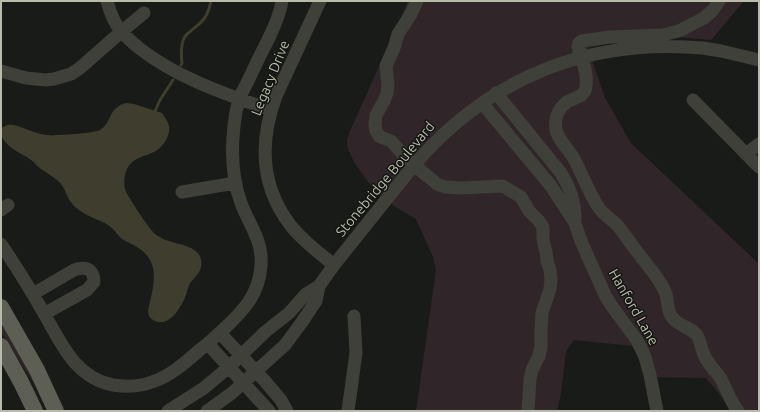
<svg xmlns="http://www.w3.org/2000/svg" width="760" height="412" font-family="Ubuntu,sans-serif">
<rect width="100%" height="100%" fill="#191b18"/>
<path fill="#30262a" d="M 408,1 L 744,1 L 711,40 L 678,37 L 609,43 L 588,48 L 605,98 L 631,143 L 759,264 L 759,411 L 733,411 L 706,378 L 644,377 L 640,361 L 632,346 L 574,340 L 566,351 L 561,393 L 557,411 L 416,411 L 436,270 L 433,257 L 416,219 L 394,206 L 368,182 L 354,162 L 348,149 L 347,141 L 350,131 Z
M 1,319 L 31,374 L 49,411 L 47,411 L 33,382 L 1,332 Z"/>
<path fill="#3f3d2d" d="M 126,103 L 134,104 L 162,113 C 165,117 168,122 169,126 C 171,136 162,148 154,152 C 141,158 129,158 125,175 C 124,179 124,184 125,189 C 127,196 148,227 154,233 C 156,235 158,236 160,237 C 173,246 205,243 201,267 C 199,276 190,280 188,288 C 187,290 187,292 186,295 C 183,303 176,316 168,320 C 163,324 152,322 149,316 C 147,311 149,306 150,302 C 153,288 157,273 150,260 C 143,248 134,246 122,239 C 118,236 116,232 113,229 C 104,220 89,218 79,210 C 76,208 73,205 71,202 C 67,197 65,189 61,184 C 56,178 48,174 41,169 C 37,166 34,162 31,160 C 22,153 0,146 1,130 C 7,118 26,130 34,132 C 40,134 48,136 55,135 C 63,135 95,133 100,130 C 112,123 108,107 126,103 Z"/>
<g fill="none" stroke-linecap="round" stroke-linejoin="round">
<path stroke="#3f3d2d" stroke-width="3" d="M 181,65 L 182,63 C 181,55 181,45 184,38 C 186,34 190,32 193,29 C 205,20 208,15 211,1
M 155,111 L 160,100 L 173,80"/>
<path stroke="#3e4039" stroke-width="13" d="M 107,1 C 110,12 114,23 121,31 C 126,37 133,43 139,48 C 177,78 225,94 271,110
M 320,1 L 276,96 C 259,142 260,186 291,226 C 303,241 319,253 334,265
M 417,1 L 411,14 L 398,34 L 394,48 L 386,66 L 388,85 L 387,93 L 384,101 L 376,115 L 375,125 L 376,131 L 380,137 L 391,141 L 408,160 L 437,184 L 445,187 L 461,188 L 503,186 L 521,197 L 529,211 L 539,221 L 543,227 L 543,240 L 546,252 L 547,261 L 550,270 L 551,279 L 550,289 L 542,313 L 541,329 L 541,347 L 539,356 L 532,370 L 530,379 L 528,411
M 719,1 L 712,11 L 704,18 L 679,31 L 662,35 L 610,37 L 582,41 L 579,43 L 578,47 C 582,59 588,73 586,85 C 586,97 575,97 567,102 C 559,108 554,118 556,129 C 557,138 568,149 573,157 C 582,173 589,194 599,208 C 604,215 611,219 617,225 C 625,234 631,245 639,254 C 645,263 653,271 659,281 C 662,285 664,289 666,294 C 668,302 667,311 672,317 C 678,326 690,327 697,335 C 701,341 701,350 705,357 C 709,365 716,371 721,379 C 727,390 730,401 738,411
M 1,71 L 26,78 L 46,80 L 54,79 L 71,74 L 80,68 L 121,32 L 144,13
M 496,93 L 561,173 C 570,188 575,201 575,219
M 693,100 L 759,167
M 482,103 L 551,186 L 575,223 L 581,241 L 605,295 L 611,305 L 636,339 L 641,348 L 645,357 L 650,375 L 657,411
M 746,154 L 759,144
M 182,192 L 235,183
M 1,210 L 8,205
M 1,244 C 15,265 29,287 42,310 C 60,340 74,378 113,385 C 126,387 139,387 152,382 C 171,376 187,361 202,348 C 210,342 217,335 225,328 C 244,310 259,294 261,266 C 263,240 249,225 241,203 C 232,178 231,152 234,126 C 235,118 236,108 239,100 C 241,93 245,87 248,81 C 254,68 260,55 267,42 C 273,29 280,16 282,1
M 33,294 L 74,270 C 85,266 94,268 94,282 L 87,290 L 44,314
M 220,333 L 264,380 L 281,400 L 287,411
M 208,344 L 269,411
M 168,411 L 204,388 L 229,367 L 265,332 L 289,313 L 306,294 L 319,286
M 207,411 L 232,393 L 285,345 L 302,322 L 316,301 L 319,286 L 334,265 L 414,165 C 490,77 588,38 703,48 C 709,49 715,50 721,51 C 734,54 746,57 759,60
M 348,411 L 356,353 L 354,316"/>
<path stroke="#5d5f55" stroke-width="16" d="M 1,307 L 37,370 L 56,411
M 1,346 L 21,382 L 35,411"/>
</g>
<g text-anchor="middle" stroke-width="3" stroke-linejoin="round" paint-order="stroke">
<g font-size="14" fill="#b9bbaa" stroke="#141613">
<text transform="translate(270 78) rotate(-68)" y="5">Legacy Drive</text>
<text transform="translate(385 179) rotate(-50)" y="5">Stonebridge Boulevard</text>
<text transform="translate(634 307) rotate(60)" y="5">Hanford Lane</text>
</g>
</g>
<rect width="760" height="412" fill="none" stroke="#b9bbaa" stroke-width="4"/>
</svg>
